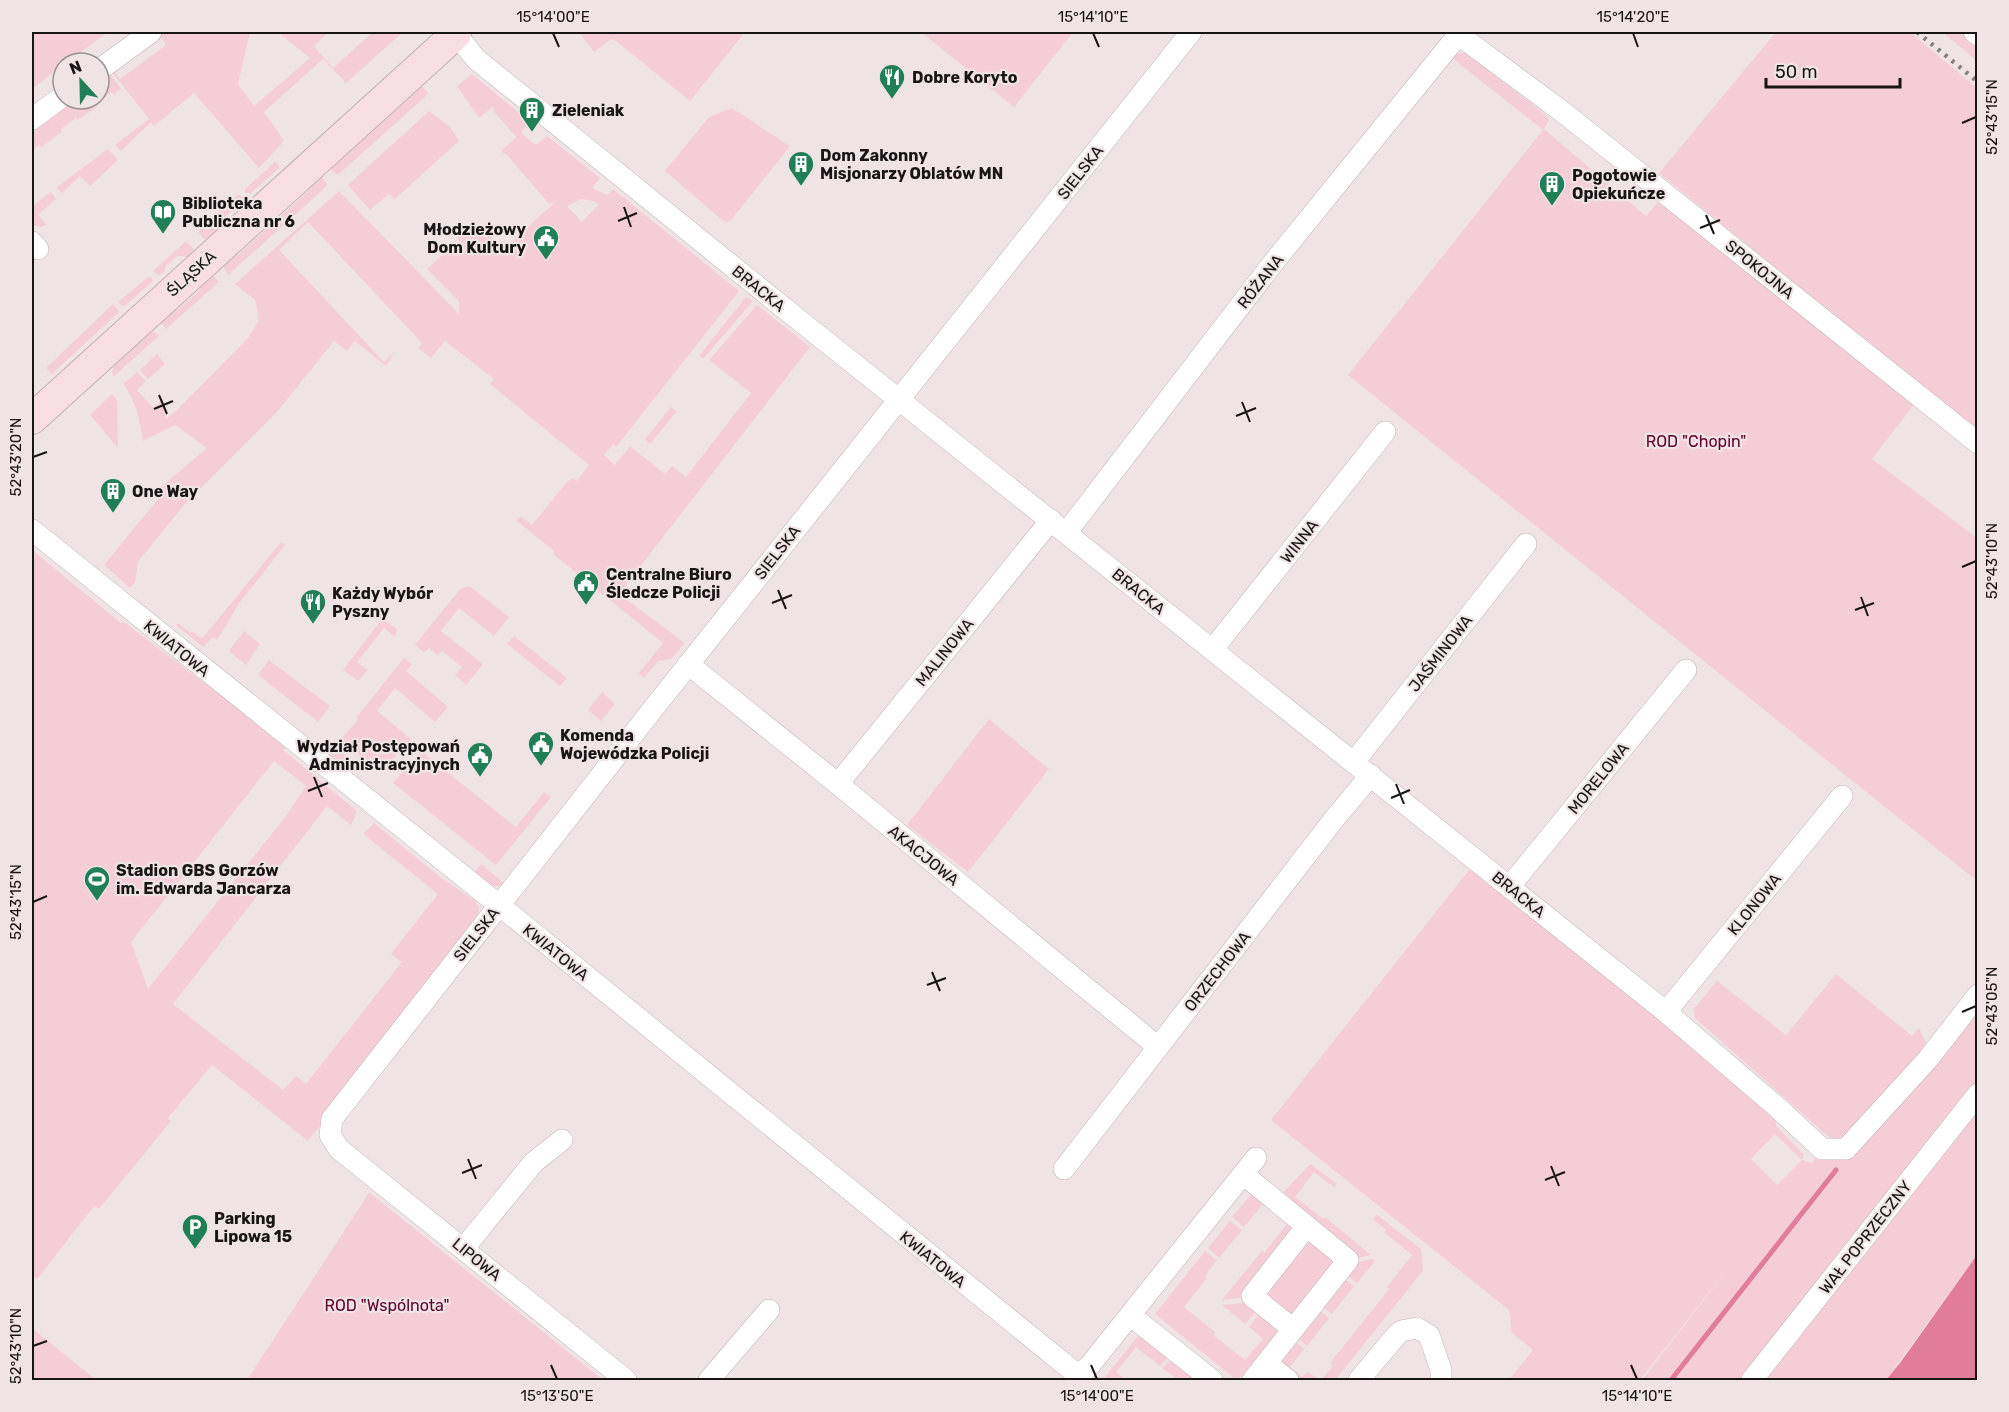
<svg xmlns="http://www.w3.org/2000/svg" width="2009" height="1412" font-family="Rubik,sans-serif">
<rect width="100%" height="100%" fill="#efe3e6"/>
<path fill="#f5cdd7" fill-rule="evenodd" d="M 32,32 L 108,32 L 66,63 L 63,63 L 63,65 L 32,89 Z
M 160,32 L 250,32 L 238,84 L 254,106 L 310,58 L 281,35 L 280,32 L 329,32 L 314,46 L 333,68 L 373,32 L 403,32 L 346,83 L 323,59 L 264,112 L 284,141 L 259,168 L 194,93 L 154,126 L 151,122 L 121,151 L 115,145 L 149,119 L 111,71 L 111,67 L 120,79 L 166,45 L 158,33 Z
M 579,32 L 745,32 L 690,101 L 616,41 L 611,39 L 594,52 Z
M 921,32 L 1073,32 L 1014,107 Z
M 1776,32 L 1910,32 L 1977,88 L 1977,431 L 1659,173 Z
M 1942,32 L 1964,32 L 1977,43 L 1977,61 Z
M 1456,53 L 1466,53 L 1547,116 L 1549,120 L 1544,129 L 1646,216 L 1660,200 L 1915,403 L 1872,459 L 1977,538 L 1977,881 L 1348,375 L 1543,130 L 1452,58 Z
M 110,74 L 121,89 L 114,94 L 112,92 L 97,103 L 98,106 L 78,120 L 76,118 L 61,129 L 62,132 L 41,147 L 40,145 L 34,149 L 32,146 L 32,133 L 76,99 L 99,99 L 99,82 Z
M 472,74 L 530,122 L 521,133 L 536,145 L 547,136 L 600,178 L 592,188 L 608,195 L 613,189 L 739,291 L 616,447 L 613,444 L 604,455 L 615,465 L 630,446 L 665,474 L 672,466 L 686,477 L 751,393 L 709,360 L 757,305 L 810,347 L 619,594 L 685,643 L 671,659 L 658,661 L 644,678 L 639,673 L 663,643 L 553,554 L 555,552 L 516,520 L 521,517 L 532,525 L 567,482 L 573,478 L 577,481 L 589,465 L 490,384 L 494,379 L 445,341 L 431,358 L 418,348 L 422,343 L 308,222 L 279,250 L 384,362 L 394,352 L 386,366 L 355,341 L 347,351 L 334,341 L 277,412 L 184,505 L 138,562 L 135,582 L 130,588 L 104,565 L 159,498 L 155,492 L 207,448 L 175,425 L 143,441 C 139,420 137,401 123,384 L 137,372 L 146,381 L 137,390 L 153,408 L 163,400 L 166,419 L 178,409 L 248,338 L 259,320 L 255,300 L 235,284 L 337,193 L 339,191 L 459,314 L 459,301 L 427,269 L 459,240 L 456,237 C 480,224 487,235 503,250 L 556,201 L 549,204 L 508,156 L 501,151 L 516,137 L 493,110 L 494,106 L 479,118 L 457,86 ZM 581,199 L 594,201 L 598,205 L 582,222 L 567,206 Z
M 420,83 L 428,93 L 426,96 L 338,175 L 333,172 L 330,167 Z
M 732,108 L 790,146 L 732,219 L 727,222 L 722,220 L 665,171 L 709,117 Z
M 429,111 L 450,127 L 459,141 L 395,199 L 389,194 L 370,210 L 348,185 Z
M 108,149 L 118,160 L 90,186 L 80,176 L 62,193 L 57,187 Z
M 275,162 L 279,165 L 279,168 L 250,194 L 245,192 L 245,189 Z
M 318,176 L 323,178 L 327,186 L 228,275 L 222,264 L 236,253 L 238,255 L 308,191 L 307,189 Z
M 51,192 L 56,199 L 38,215 L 47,225 C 41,227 37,228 32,224 L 32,206 Z
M 238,195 L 243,196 L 243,201 L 219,222 C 222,229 219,235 214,240 L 204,239 L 198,231 Z
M 186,241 L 194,249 L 193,257 L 177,256 L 166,265 L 164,272 L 160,275 L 155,273 L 154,270 Z
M 211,274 L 219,282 L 166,329 L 160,322 L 174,309 L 176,311 L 200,290 L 198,288 Z
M 148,277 L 151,277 L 153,281 L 126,305 L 122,306 L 118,302 Z
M 746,297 L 753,301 L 703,359 L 699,356 Z
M 113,304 L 118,310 L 118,313 L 52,374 L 46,368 Z
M 150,328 L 159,336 L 114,376 L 112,373 L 114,366 L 139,333 Z
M 157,354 L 165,364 L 148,379 L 140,370 Z
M 112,394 L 117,400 L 118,448 L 90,415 Z
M 671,407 L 677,411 L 650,444 L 645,439 Z
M 281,542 L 285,545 L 240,602 L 217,640 L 213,637 L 203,647 L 176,625 L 178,623 L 191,633 L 192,631 L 202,639 Z
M 32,550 L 121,623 L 124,622 L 286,745 L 283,750 L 357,811 L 351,825 L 327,806 L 173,1004 L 283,1090 L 296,1076 L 306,1084 L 402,962 L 391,954 L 438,894 L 363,834 L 374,823 L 440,877 L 474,900 L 479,907 L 479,913 L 467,929 L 471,934 L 308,1141 L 212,1065 L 168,1118 L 171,1121 L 99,1209 L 94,1206 L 38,1278 L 32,1278 ZM 274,761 L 306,786 L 286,816 L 148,989 L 131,942 Z
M 469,586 L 509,617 L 494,636 L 459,608 L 441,631 L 483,664 L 466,685 L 455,675 L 462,667 L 442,651 L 437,655 L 429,648 L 424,652 L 415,645 L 460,589 Z
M 382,619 L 397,629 L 395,637 L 384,628 L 357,662 L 368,670 L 358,681 L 343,670 Z
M 244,631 L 260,644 L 246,665 L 229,651 Z
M 514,636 L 567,678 L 560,686 L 507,644 Z
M 404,658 L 412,664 L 406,671 L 448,707 L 435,722 L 395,688 L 377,711 L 411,739 L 381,772 L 340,740 L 358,720 L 356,718 Z
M 269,660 L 330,706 L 318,722 L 258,675 Z
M 602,692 L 615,704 L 601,721 L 588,710 Z
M 989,719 L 1049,769 L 968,872 L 907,825 Z
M 330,742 L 352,761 L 344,771 L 329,756 Z
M 421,751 L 516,827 L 544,792 L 551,797 L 496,865 L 393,783 Z
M 481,864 L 505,884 C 491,890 483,883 472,875 Z
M 1470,869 L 1621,988 L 1763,1104 L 1768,1114 L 1776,1121 L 1776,1126 L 1804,1155 L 1802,1160 L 1812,1163 L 1822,1149 L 1846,1149 L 1977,995 L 1977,1255 L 1886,1380 L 1642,1380 L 1738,1256 L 1640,1380 L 1509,1380 L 1533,1350 L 1512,1333 L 1509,1310 L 1271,1120 ZM 1775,1134 L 1802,1160 L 1777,1185 L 1751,1159 Z
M 1836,974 L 1912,1036 L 1919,1028 L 1929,1049 L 1837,1144 L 1695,1018 L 1693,1010 L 1717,981 L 1786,1035 Z
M 1310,1164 L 1337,1184 L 1334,1187 L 1314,1172 L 1295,1197 L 1323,1219 L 1325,1217 L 1371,1255 L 1357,1258 L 1280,1196 Z
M 1255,1190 L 1298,1225 L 1246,1297 L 1222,1300 L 1262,1251 L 1265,1252 L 1287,1224 L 1263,1204 L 1244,1227 L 1232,1217 Z
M 369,1193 L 370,1193 L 603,1380 L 247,1380 Z
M 1377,1215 L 1421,1249 L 1423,1271 L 1335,1380 L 1321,1380 L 1333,1366 L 1330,1363 L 1389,1289 L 1387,1287 L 1412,1255 L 1384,1232 L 1386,1230 L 1373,1219 Z
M 1230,1221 L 1242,1230 L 1219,1258 L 1208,1248 Z
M 1307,1234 L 1331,1259 L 1332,1264 L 1288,1322 L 1257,1296 Z
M 1205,1251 L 1217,1260 L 1205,1276 L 1207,1278 L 1184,1307 L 1215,1332 L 1213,1335 L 1245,1360 L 1263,1339 L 1249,1327 L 1262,1310 L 1283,1327 L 1243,1377 L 1234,1378 L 1155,1314 Z
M 1372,1259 L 1375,1261 L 1357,1283 L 1345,1274 L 1354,1263 Z
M 1342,1277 L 1354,1286 L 1332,1314 L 1321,1306 Z
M 1246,1303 L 1259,1308 L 1245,1324 L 1222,1305 Z
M 1317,1309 L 1329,1318 L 1307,1346 L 1295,1336 Z
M 32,1328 L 96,1380 L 32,1380 Z
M 1139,1335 L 1170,1355 L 1160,1366 L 1136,1347 L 1116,1372 L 1126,1380 L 1106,1380 L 1105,1377 Z
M 1292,1339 L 1304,1349 L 1290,1367 L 1302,1377 L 1308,1372 L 1319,1380 L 1294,1380 L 1276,1366 Z
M 1173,1358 L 1200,1380 L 1178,1380 L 1162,1368 Z"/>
<path fill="#e27c9b" d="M 1977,1255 L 1977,1380 L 1886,1380 L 1900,1363 Z"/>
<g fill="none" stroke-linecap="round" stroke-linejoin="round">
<path stroke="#e27c9b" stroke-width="5" d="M 1671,1380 L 1836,1170"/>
<g stroke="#beb3b6" stroke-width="22">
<path id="street" d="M 458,32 L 456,34 L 476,59 L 784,308 L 1666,1012 L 1777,1107 L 1822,1149 L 1846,1149 L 1928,1059 L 1978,995
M 1455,32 L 1564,113 L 1978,443
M 1974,32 L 1978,35
M 99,70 L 151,32
M 32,119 L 63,96
M 32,242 L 38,249
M 32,530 L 499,905 L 1084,1380
M 1066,533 L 1273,263 L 1459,34
M 1213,649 L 1385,432
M 688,664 L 838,784 L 1158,1047
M 1354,762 L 1526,544
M 838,784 L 1051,520
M 1510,886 L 1686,670
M 1666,1012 L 1842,796
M 1064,1169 L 1335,818 L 1371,775
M 1243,1174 L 1348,1260 L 1253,1380
M 464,1248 L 534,1162 L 562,1140
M 1130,1315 L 1212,1380
M 1293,1329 L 1252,1296 L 1307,1226
M 1266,1363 L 1288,1380
M 626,1380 L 339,1149 L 330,1135 L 332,1119 L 649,714 L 1191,32
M 709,1380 L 769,1310
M 1074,1380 L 1090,1365 L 1256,1158
M 1359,1380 L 1395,1337 L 1401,1331 L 1417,1328 L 1429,1335 L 1441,1370 L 1441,1380
M 1752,1380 L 1978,1094"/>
</g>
<g stroke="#beb3b6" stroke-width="32">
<path id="secondary" d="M 32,419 L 456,34 L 456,32"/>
</g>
<use href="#street" stroke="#fff" stroke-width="21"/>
<use href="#secondary" stroke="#f9dde5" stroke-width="30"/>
<path stroke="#857d7f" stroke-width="4.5" stroke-dasharray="3 6" stroke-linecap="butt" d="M 1917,32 L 1978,82"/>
</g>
<path fill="none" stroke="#191516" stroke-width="2" d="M 553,33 L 559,47M 1093,33 L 1099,47M 1633,33 L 1638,47M 1962,123 L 1976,117M 624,207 L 631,227M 1706,215 L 1714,234M 618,221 L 637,213M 1700,228 L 1720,220M 159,395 L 167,414M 1242,402 L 1250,422M 154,409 L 173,401M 1236,416 L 1256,408M 33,457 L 47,452M 1962,567 L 1976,561M 778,590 L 786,609M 1861,597 L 1868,616M 772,603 L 792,595M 1855,610 L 1874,603M 314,777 L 322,797M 1396,784 L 1404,804M 308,791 L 328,783M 1391,798 L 1410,790M 33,902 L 47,896M 932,972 L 940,991M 927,985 L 946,978M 1962,1012 L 1976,1006M 468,1159 L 476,1179M 1551,1166 L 1559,1186M 462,1173 L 482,1165M 1545,1180 L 1565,1172M 33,1346 L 47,1341M 551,1365 L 557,1379M 1091,1365 L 1097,1379M 1631,1365 L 1637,1379"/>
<defs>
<g id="restaurant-pin" transform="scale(1.35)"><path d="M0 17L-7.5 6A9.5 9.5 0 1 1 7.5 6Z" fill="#207f56" stroke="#efe3e6"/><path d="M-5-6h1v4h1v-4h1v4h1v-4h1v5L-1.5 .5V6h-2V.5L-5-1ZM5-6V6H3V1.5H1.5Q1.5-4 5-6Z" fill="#fff"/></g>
<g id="building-pin" transform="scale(1.35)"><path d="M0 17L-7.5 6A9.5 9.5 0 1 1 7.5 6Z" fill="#207f56" stroke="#efe3e6"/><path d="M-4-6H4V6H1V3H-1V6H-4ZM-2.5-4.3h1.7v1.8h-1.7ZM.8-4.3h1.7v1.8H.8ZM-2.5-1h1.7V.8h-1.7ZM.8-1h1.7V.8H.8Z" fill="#fff"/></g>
<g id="library-pin" transform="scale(1.35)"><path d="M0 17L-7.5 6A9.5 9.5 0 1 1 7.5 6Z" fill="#207f56" stroke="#efe3e6"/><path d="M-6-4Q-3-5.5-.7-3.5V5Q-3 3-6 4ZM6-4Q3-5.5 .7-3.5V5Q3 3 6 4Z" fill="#fff"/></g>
<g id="civic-pin" transform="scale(1.35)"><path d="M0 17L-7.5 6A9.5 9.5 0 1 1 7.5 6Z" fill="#207f56" stroke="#efe3e6"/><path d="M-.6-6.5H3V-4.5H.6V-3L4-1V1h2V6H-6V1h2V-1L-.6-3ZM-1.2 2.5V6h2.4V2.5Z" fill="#fff"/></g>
<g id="stadium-pin" transform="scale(1.35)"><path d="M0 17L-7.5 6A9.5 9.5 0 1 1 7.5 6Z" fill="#207f56" stroke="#efe3e6"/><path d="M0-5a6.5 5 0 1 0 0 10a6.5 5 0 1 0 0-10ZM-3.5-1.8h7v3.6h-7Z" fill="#fff"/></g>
<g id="parking-pin" transform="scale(1.35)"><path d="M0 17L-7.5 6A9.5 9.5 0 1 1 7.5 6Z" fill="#207f56" stroke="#efe3e6"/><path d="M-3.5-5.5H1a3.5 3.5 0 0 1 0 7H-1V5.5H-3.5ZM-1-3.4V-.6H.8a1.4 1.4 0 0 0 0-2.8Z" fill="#fff"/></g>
</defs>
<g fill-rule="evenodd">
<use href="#restaurant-pin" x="892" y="77"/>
<use href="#building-pin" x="532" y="110"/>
<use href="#building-pin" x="801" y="164"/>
<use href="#building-pin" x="1552" y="184"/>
<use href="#library-pin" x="163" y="212"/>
<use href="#civic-pin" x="546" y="238"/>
<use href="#building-pin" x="113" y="491"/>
<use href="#civic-pin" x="586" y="583"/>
<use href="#restaurant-pin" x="313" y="602"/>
<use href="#civic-pin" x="541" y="744"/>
<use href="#civic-pin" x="480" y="755"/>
<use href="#stadium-pin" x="97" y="879"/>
<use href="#parking-pin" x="195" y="1227"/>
</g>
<g text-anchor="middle" stroke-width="4.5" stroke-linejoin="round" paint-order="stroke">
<g font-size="16" font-weight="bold" fill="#191516" stroke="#efe3e6" text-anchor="start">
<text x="912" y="83">Dobre Koryto</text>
<text x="552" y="116">Zieleniak</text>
<text x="820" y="161">Dom Zakonny<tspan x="820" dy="18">Misjonarzy Oblatów MN</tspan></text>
<text x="1572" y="181">Pogotowie<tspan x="1572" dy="18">Opiekuńcze</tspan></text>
<text x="182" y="209">Biblioteka<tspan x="182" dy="18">Publiczna nr 6</tspan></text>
<text x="526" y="235" text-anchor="end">Młodzieżowy<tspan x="526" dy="18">Dom Kultury</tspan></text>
<text x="132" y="497">One Way</text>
<text x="606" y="580">Centralne Biuro<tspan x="606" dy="18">Śledcze Policji</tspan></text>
<text x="332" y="599">Każdy Wybór<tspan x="332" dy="18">Pyszny</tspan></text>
<text x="560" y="741">Komenda<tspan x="560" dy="18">Wojewódzka Policji</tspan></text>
<text x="460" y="752" text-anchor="end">Wydział Postępowań<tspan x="460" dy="18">Administracyjnych</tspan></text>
<text x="116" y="876">Stadion GBS Gorzów<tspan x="116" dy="18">im. Edwarda Jancarza</tspan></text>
<text x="214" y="1224">Parking<tspan x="214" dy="18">Lipowa 15</tspan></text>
</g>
<g font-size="16" fill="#191516" stroke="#efe3e6">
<text transform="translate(1080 172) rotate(-52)" y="6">SIELSKA</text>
<text transform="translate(1760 269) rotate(39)" y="6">SPOKOJNA</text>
<text transform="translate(191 273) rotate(-42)" y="6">ŚLĄSKA</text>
<text transform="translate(1260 281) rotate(-52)" y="6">RÓŻANA</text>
<text transform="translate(759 288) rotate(39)" y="6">BRACKA</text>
<text transform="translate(1299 541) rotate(-52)" y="6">WINNA</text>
<text transform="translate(777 552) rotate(-52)" y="6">SIELSKA</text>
<text transform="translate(1139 591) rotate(39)" y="6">BRACKA</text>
<text transform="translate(177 648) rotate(39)" y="6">KWIATOWA</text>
<text transform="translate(944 652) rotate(-51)" y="6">MALINOWA</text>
<text transform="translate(1440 653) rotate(-52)" y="6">JAŚMINOWA</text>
<text transform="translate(1598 778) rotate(-51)" y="6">MORELOWA</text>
<text transform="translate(924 855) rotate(39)" y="6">AKACJOWA</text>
<text transform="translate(1519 894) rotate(39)" y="6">BRACKA</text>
<text transform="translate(1754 904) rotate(-51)" y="6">KLONOWA</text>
<text transform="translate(476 934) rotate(-52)" y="6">SIELSKA</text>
<text transform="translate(556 952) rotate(39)" y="6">KWIATOWA</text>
<text transform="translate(1217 971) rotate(-52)" y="6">ORZECHOWA</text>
<text transform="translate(1865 1237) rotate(-52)" y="6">WAŁ POPRZECZNY</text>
<text transform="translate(477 1259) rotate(39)" y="6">LIPOWA</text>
<text transform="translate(933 1259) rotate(39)" y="6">KWIATOWA</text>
</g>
<g font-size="16" fill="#5e002b" stroke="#efe3e6">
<text x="1696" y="447">ROD "Chopin"</text>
<text x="387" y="1311">ROD "Wspólnota"</text>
</g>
</g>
<rect width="2009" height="1412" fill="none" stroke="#efe3e6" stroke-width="66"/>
<g transform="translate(81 81) rotate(338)"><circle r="28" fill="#efe3e6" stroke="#999193" stroke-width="1.5"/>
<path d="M0-4.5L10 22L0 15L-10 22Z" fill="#207f56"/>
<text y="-9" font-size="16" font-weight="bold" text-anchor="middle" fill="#191516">N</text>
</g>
<path d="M1766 78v9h134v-9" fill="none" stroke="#191516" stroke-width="3"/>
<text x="1775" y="78" font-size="18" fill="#191516" stroke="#efe3e6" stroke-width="4.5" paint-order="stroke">50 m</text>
<rect x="33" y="33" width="1943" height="1346" fill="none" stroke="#191516" stroke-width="2"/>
<g font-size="15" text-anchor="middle" fill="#191516">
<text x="553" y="22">15°14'00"E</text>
<text x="1093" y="22">15°14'10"E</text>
<text x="1633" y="22">15°14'20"E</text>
<text transform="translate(1992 117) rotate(-90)" y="5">52°43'15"N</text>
<text transform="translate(16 457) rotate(-90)" y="5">52°43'20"N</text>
<text transform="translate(1992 561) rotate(-90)" y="5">52°43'10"N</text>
<text transform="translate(16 902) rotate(-90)" y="5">52°43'15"N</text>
<text transform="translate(1992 1006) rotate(-90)" y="5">52°43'05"N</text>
<text transform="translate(16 1346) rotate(-90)" y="5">52°43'10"N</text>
<text x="557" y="1401">15°13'50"E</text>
<text x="1097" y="1401">15°14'00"E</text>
<text x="1637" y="1401">15°14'10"E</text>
</g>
</svg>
